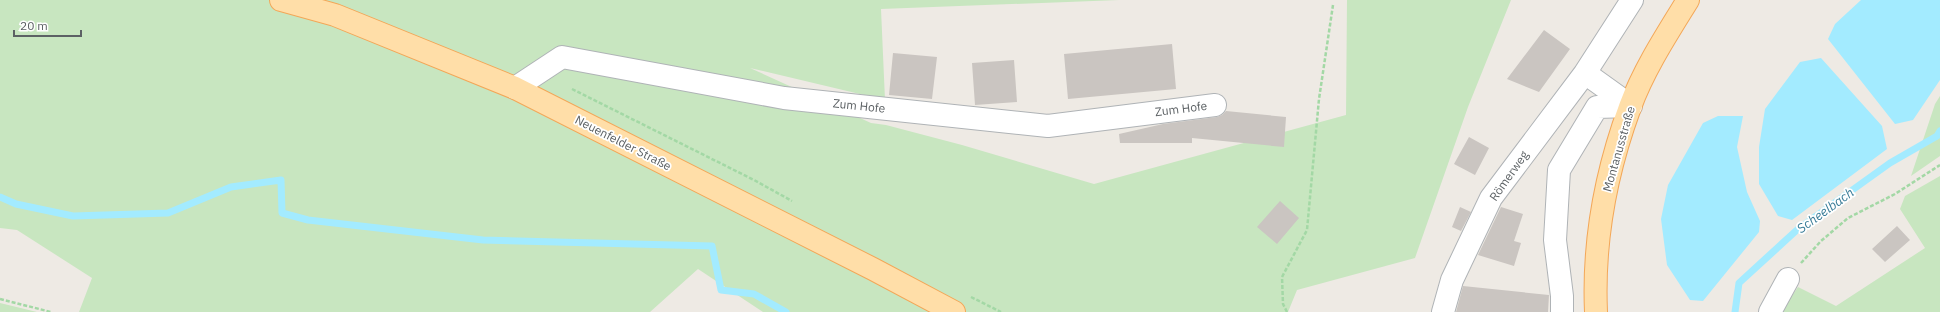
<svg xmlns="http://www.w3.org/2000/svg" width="1940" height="312" font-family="'IBM Plex Sans',sans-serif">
<rect width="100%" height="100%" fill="#eeeae4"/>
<path fill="#c8e6c0" d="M 0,0 L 1119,0 L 881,9 L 885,100 L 750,68 L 871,123 L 886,125 L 962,145 L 1094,184 L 1346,115 L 1347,0 L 1511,0 L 1468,107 L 1415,258 L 1297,290 L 1288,312 L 763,312 L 698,269 L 650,312 L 79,312 L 92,278 L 17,230 L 0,228 Z
M 1940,96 L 1940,156 L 1911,176 L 1935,104 Z
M 1940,176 L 1940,312 L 1781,312 L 1798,287 L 1836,306 L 1925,248 L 1900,209 L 1905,196 Z
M 0,303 L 37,312 L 0,312 Z"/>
<path fill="#a3ebff" d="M 1861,0 L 1940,0 L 1940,80 L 1913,120 L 1895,124 L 1828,39 L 1835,24 Z
M 1821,58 L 1882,126 L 1887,149 L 1792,220 L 1778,216 L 1759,184 L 1759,147 L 1765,109 L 1800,62 Z
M 1718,116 L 1743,116 L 1737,147 L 1747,192 L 1760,221 L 1759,232 L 1703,301 L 1690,300 L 1667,265 L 1661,219 L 1668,185 L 1703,123 Z"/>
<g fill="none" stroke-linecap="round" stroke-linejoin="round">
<path stroke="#a3ebff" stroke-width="7" d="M 0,197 L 16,204 L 73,216 L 168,213 L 231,187 L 281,180 L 282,213 L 308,220 L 483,240 L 712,246 L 721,290 L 754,294 L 786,312
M 1735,312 L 1739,283 L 1798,229 L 1890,163 L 1937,136 L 1940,131"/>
</g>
<path fill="#cac5c1" d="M 1544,30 L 1570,49 L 1539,92 L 1507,79 Z
M 1172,44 L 1176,89 L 1068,99 L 1064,54 Z
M 893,53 L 937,57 L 932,99 L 889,95 Z
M 1014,60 L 1017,102 L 975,105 L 972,63 Z
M 1226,111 L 1286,117 L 1284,147 L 1192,138 L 1192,143 L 1120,143 L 1119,134 L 1163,124 L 1217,117 L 1222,115 Z
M 1469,137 L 1489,148 L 1475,175 L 1454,164 Z
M 1280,201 L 1299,218 L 1277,244 L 1257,227 Z
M 1460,207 L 1471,212 L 1461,231 L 1452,227 Z
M 1501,207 L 1523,214 L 1514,241 L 1521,243 L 1514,266 L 1478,255 Z
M 1897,226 L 1910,240 L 1885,262 L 1872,249 Z
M 1463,286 L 1549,295 L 1548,312 L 1456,312 Z"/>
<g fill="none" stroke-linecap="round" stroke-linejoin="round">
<g stroke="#afb3b6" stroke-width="24">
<path id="minor" d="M 515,88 L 562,57 L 784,98 L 1048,126 L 1215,105
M 1631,106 L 1585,73 L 1632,0
M 1443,312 L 1452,280 L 1491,198 L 1585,73
M 1562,312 L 1562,296 L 1555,240 L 1559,170 L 1597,107 L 1631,106
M 1770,312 L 1788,279"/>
</g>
<g stroke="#f3a758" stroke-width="24">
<path id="major" d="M 281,0 L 335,15 L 515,88 L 873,269 L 954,312
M 1596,312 C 1593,243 1606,172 1630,107 C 1644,69 1667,34 1688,0"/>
</g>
<path stroke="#a3d8a5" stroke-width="2.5" stroke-dasharray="4 2" stroke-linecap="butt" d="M 572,89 L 754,180 L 792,201
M 1801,263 L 1821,241 L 1848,218 L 1895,194 L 1940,165
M 971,297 L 1001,312
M 0,299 L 51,312
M 1287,312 L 1283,304 L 1282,277 L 1307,230 L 1319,99 L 1333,5"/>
<use href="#minor" stroke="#fff" stroke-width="22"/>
<use href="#major" stroke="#ffdea8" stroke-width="22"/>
</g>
<g text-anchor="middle" stroke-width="3.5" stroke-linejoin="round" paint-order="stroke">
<g font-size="12" fill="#5c6164" stroke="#fff">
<text transform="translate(859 106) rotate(6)" y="4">Zum Hofe</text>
<text transform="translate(1181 109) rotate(-7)" y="4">Zum Hofe</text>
<text transform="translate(623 143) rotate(27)" y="4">Neuenfelder Straße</text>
<text transform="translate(1619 149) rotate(-74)" y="4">Montanusstraße</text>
<text transform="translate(1509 176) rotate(-55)" y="4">Römerweg</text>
</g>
<g font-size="13" font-style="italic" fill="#377b97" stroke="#fff">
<text transform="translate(1825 210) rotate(-36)" y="5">Scheelbach</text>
</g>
</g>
<path d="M14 30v6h67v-6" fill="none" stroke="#5c6164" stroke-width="2"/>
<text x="20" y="30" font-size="12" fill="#5c6164" stroke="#ffffff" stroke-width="3" paint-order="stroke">20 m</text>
</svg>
